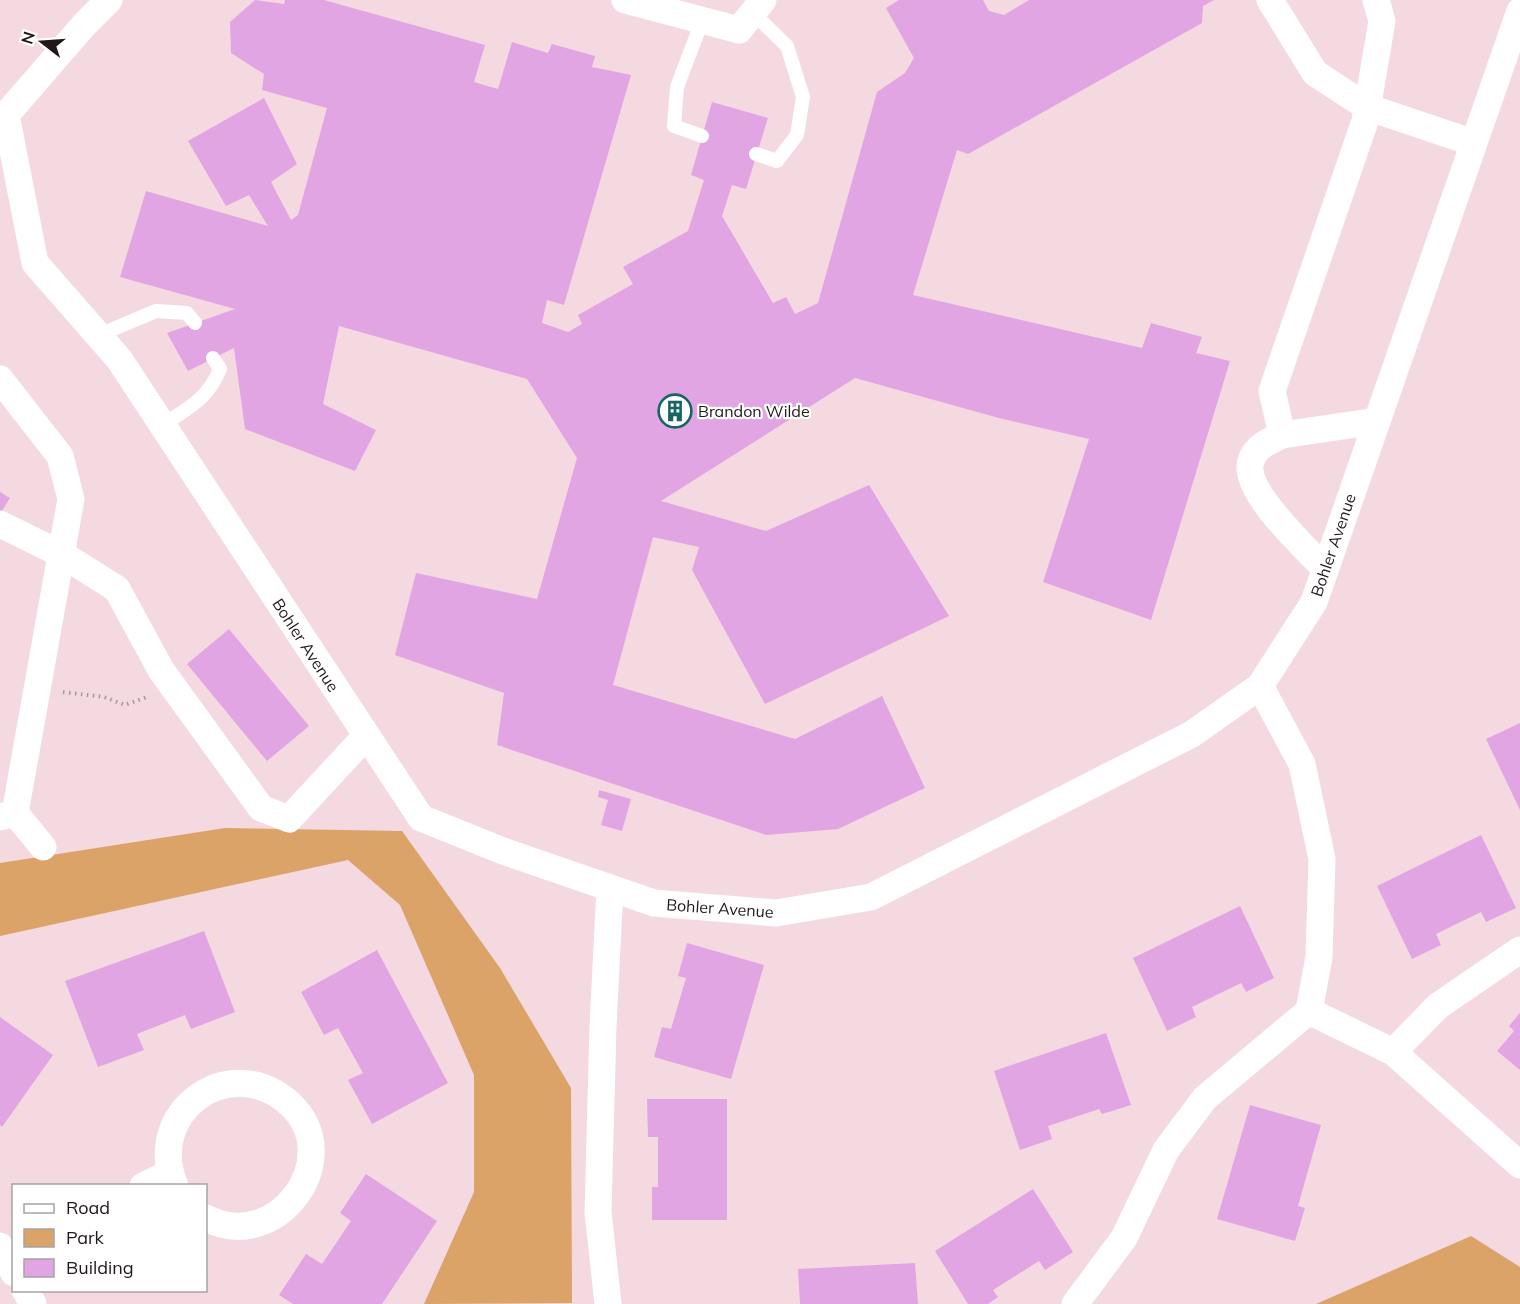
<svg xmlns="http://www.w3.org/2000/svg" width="1520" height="1304" font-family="Mulish,sans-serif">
<rect width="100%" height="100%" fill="#f4d9e0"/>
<path fill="#dba368" d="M 225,828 L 402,831 L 500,968 L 571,1088 L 572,1303 L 424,1304 L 474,1192 L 474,1075 L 400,905 L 348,860 L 0,936 L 0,863 Z
M 1471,1236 L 1520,1267 L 1520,1304 L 1316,1304 Z"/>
<path fill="#e2a5e3" d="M 255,0 L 284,4 L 285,0 L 324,0 L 485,45 L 474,82 L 498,89 L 512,42 L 548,53 L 552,44 L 595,56 L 592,67 L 631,75 L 564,305 L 547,300 L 542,323 L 568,332 L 582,324 L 578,315 L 633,284 L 623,267 L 688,231 L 704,180 L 691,175 L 712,102 L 768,118 L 746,189 L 732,185 L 722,216 L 773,303 L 786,297 L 795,314 L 818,303 L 877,92 L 905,73 L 914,58 L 886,8 L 899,0 L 983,0 L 989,11 L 1004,15 L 1029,0 L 1214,0 L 1203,6 L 1202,23 L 968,154 L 957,150 L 913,295 L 1142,348 L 1151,323 L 1202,337 L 1196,353 L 1230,361 L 1151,620 L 1043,582 L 1089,439 L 999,418 L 855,378 L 661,501 L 766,531 L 869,485 L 949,616 L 765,704 L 692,570 L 699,547 L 653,537 L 613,685 L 795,739 L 882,696 L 925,788 L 838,829 L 766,835 L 497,745 L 504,693 L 395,655 L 416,573 L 537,599 L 577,458 L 527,379 L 339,326 L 323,404 L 376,430 L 355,471 L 245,429 L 234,348 L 188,371 L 167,333 L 235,309 L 120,277 L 146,191 L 268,226 L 249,195 L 226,206 L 188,141 L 264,98 L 297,164 L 271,182 L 291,220 L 298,215 L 327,108 L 262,90 L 264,74 L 231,53 L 230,22 Z
M 0,492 L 10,498 L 0,514 Z
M 229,629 L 309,726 L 267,761 L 187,664 Z
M 1520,723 L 1520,810 L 1486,739 Z
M 599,790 L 631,799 L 622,831 L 601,825 L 608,800 L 598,797 Z
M 1481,835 L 1516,908 L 1486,922 L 1481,912 L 1436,934 L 1441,945 L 1412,959 L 1377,886 Z
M 1240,906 L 1274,978 L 1246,992 L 1241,983 L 1192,1007 L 1196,1017 L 1167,1031 L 1133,958 Z
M 204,931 L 235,1012 L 191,1029 L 185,1015 L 137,1034 L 144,1050 L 98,1067 L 65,981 Z
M 687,943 L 764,965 L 731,1079 L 654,1057 L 662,1027 L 671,1029 L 686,978 L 678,976 Z
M 377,950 L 448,1083 L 372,1124 L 348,1080 L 363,1073 L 338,1028 L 324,1035 L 301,992 Z
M 1520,1013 L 1520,1070 L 1497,1051 L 1514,1031 L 1509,1026 Z
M 0,1017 L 53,1055 L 2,1127 L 0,1125 Z
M 1106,1033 L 1131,1105 L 1102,1114 L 1099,1109 L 1048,1126 L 1052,1139 L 1020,1150 L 994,1071 Z
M 647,1099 L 727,1099 L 727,1220 L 652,1220 L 652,1187 L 658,1187 L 658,1137 L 648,1137 Z
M 1250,1105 L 1321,1125 L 1298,1206 L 1305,1208 L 1295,1241 L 1217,1219 Z
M 366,1174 L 437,1221 L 382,1304 L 293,1304 L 279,1295 L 306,1254 L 322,1264 L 351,1221 L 340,1213 Z
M 1033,1189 L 1073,1252 L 1045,1270 L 1039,1261 L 993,1290 L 998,1297 L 988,1304 L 968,1304 L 935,1251 Z
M 915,1263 L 918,1304 L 800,1304 L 798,1269 Z"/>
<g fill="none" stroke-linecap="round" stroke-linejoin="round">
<path stroke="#ab969c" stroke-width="4" stroke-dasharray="1.5 4.5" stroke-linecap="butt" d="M 63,692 L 104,697 L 125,705 L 147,697"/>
<path stroke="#fff" stroke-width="14" d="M 753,13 L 787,46 L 803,97 L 797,135 L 777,161 L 756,154
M 702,21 L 677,87 L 674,126 L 702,136
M 99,335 L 156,311 L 187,313 L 195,323
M 163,425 C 188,408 208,399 220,369 L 213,358"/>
<path stroke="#fff" stroke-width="27" d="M 625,0 L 739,30 L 763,0
M 1270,0 L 1315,73 L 1367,107 L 1474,143
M 6,115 L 35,263 L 119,359 L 421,818 L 503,851 L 654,903 L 776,913 L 871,897 L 1192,734 L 1260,686 L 1314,602 L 1520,11
M 6,115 L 84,25 L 109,0
M 0,379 L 60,456 L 71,499 L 15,813 L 0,817
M 1282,435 L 1377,421
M 0,524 L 63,555 L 117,589 L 161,670 L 261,808 L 289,819 L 366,736
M 1325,569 C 1306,548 1241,490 1251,461 C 1255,447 1269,441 1282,435 L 1272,391 L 1365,121 L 1382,21 L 1376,0
M 15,813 L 43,847
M 1309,1011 L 1393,1052 L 1438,1006 L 1520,950
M 1393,1052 L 1520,1165
M 143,1186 L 169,1173
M 175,1186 C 143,1111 232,1049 291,1105 C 347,1159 276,1255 206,1218
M 0,1246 L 14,1273
M 25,1290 L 33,1304
M 608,1304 L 598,1212 L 603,1026 L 610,888
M 1075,1304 L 1124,1238 L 1166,1150 L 1205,1098 L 1309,1011 L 1319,957 L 1322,859 L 1302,764 L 1260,686"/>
</g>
<defs>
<g id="building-ring" transform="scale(1.725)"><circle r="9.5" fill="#fff" stroke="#166562" stroke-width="1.5"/><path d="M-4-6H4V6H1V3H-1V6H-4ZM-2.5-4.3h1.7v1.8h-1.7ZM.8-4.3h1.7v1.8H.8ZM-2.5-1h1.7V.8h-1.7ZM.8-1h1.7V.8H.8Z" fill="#166562"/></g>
</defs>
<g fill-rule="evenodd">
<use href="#building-ring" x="675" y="411"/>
</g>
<g text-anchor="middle" stroke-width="4.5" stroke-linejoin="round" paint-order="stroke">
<g font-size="16" fill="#21181a" stroke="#fff" text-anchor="start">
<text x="698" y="417">Brandon Wilde</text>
</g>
<g font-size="16" fill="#21181a" stroke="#fff">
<text transform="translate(1333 545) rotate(-71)" y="6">Bohler Avenue</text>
<text transform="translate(306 645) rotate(57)" y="6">Bohler Avenue</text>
<text transform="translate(720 908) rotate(4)" y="6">Bohler Avenue</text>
</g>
</g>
<rect x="12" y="1184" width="195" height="108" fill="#ffffff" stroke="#a6a3a3" stroke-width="1.5"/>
<rect x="24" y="1204" width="30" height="9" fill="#ffffff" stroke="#a6a3a3" stroke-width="1.5"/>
<text x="66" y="1214" font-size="18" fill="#21181a">Road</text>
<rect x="24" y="1229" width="30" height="18" fill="#dba368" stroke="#a6a3a3" stroke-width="1.5"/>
<text x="66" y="1244" font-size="18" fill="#21181a">Park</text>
<rect x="24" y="1259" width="30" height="18" fill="#e2a5e3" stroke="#a6a3a3" stroke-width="1.5"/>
<text x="66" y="1274" font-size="18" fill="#21181a">Building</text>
<g transform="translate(42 42) rotate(287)" stroke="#ffffff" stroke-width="4.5" paint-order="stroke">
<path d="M0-4.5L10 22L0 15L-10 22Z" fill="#21181a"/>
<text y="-9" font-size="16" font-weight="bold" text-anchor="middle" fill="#21181a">N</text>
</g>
</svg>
